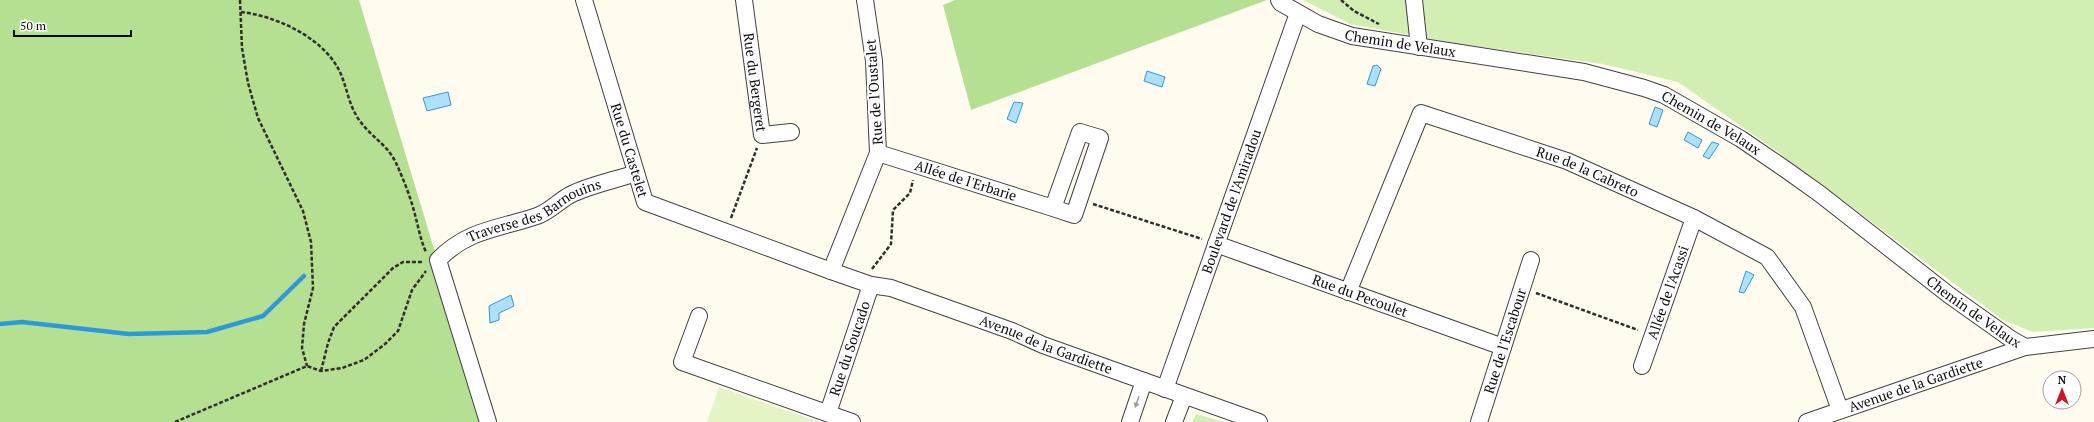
<svg xmlns="http://www.w3.org/2000/svg" width="2094" height="422" font-family="'PT Serif',serif">
<rect width="100%" height="100%" fill="#fffbee"/>
<path fill="#d3eeb3" d="M 1303,0 L 2094,0 L 2094,328 L 2033,332 L 2003,320 L 1782,155 L 1678,82 L 1603,64 L 1453,43 L 1350,24 Z
M 1196,414 L 1224,422 L 1192,422 Z"/>
<path fill="#b6e091" d="M 0,0 L 359,0 L 434,249 L 448,264 L 495,422 L 0,422 Z
M 955,0 L 1267,0 L 971,110 L 943,5 Z"/>
<path fill="#e5f4c6" d="M 719,387 L 819,422 L 707,422 Z"/>
<path fill="#ade0fc" stroke="#2c99db" d="M 1377,65 L 1381,69 L 1375,86 L 1367,84 L 1373,66 Z
M 1147,71 L 1165,77 L 1162,87 L 1144,81 Z
M 448,92 L 451,105 L 427,111 L 423,98 Z
M 1014,102 L 1023,103 L 1016,123 L 1007,119 Z
M 1655,107 L 1663,110 L 1657,127 L 1649,124 Z
M 1688,132 L 1702,140 L 1698,148 L 1684,140 Z
M 1712,142 L 1719,144 L 1709,159 L 1703,156 Z
M 1746,271 L 1754,275 L 1744,293 L 1739,292 Z
M 511,295 L 514,306 L 499,313 L 499,320 L 490,323 L 489,306 Z"/>
<g fill="none" stroke-linecap="round" stroke-linejoin="round">
<path stroke="#2c99db" stroke-width="4.5" d="M 0,324 L 22,322 L 129,334 L 207,332 L 263,316 L 304,276"/>
<g stroke="#404040" stroke-width="18">
<g id="minor">
<path id="s1" d="M 584,0 L 645,202 L 831,271 L 871,285 L 891,288 L 1012,331 L 1043,345 L 1259,422"/>
<path id="s2" d="M 744,0 L 762,135 L 791,132"/>
<path id="s3" d="M 1279,0 L 1281,3 L 1318,24 L 1352,36 L 1584,72 L 1644,88 L 1664,95 L 1741,139 L 1785,169 L 1820,194 L 1949,295 L 2011,339 L 2025,347"/>
<path d="M 1414,0 L 1419,47"/>
<path id="s4" d="M 878,153 L 1053,208 L 1074,215 L 1100,138 L 1080,132 L 1053,208"/>
<path id="s5" d="M 1216,244 L 1503,347"/>
<path d="M 831,271 L 878,153 L 874,61 L 865,0"/>
<path id="s6" d="M 1348,292 L 1421,113 L 1567,161 L 1694,218 L 1767,257 L 1803,307 L 1840,410"/>
<path d="M 699,316 L 682,362 L 852,422"/>
<path id="s7" d="M 1642,366 L 1694,218"/>
<path id="s8" d="M 1165,389 L 1298,13"/>
<path id="s9" d="M 828,413 L 871,285"/>
<path id="s10" d="M 488,422 L 438,260 C 468,229 499,229 537,216 C 549,212 559,201 570,195 C 589,185 616,180 636,173"/>
<path d="M 1130,422 L 1144,381"/>
<path d="M 1174,422 L 1184,396"/>
<path id="s11" d="M 1479,422 L 1531,260"/>
<path id="s12" d="M 1807,422 L 2025,347 L 2094,339"/>
</g>
</g>
<path stroke="#2f2f2f" stroke-width="2.5" stroke-dasharray="4 2" stroke-linecap="butt" d="M 240,0 L 242,48 L 248,83 L 258,118 L 303,211 L 311,242 L 313,288 L 304,324 L 302,348 L 307,366
M 1341,0 L 1354,11 L 1379,24
M 241,12 C 276,16 322,37 339,70 C 346,84 348,101 356,115 C 368,136 386,142 396,163 C 403,178 410,196 414,211 C 418,225 420,239 426,252
M 1093,204 L 1202,239
M 731,218 L 757,148
M 872,269 L 891,244 L 893,210 L 910,193 L 913,180
M 1536,293 L 1638,330
M 321,371 L 328,343 L 334,327 L 393,268 L 403,262 L 424,262
M 175,422 L 307,366 L 321,371 L 342,368 L 364,360 L 385,344 L 398,331 L 412,290 L 426,271"/>
<use href="#minor" stroke="#fff" stroke-width="16"/>
</g>
<defs><path id="oneway-solid" d="M-6-.8H1V-3.2L6.5 0L1 3.2V.8H-6Z"/></defs>
<use fill="#9e9e9e" href="#oneway-solid" transform="translate(1137 402) rotate(109)"/>
<g text-anchor="middle" stroke-width="4" stroke-linejoin="round" paint-order="stroke">
<g font-size="14" fill="#0d0d0d" stroke="#fff">
<text dy="5" stroke="none"><textPath href="#s3" startOffset="131">Chemin de Velaux</textPath></text>
<text dy="5" stroke="none"><textPath href="#s2" startOffset="83">Rue du Bergeret</textPath></text>
<text transform="translate(874 92) rotate(-94)" y="5">Rue de l'Oustalet</text>
<text dy="5" stroke="none"><textPath href="#s3" startOffset="455">Chemin de Velaux</textPath></text>
<text dy="5" stroke="none"><textPath href="#s1" startOffset="157">Rue du Castelet</textPath></text>
<text dy="5" stroke="none"><textPath href="#s6" startOffset="370">Rue de la Cabreto</textPath></text>
<text dy="5" stroke="none"><textPath href="#s4" startOffset="92">Allée de l'Erbarie</textPath></text>
<text dy="5" stroke="none"><textPath href="#s8" startOffset="199">Boulevard de l'Amiradou</textPath></text>
<text dy="5" stroke="none"><textPath href="#s10" startOffset="279">Traverse des Barnouins</textPath></text>
<text dy="5" stroke="none"><textPath href="#s7" startOffset="78">Allée de l'Acassi</textPath></text>
<text dy="5" stroke="none"><textPath href="#s5" startOffset="153">Rue du Pecoulet</textPath></text>
<text dy="5" stroke="none"><textPath href="#s3" startOffset="779">Chemin de Velaux</textPath></text>
<text dy="5" stroke="none"><textPath href="#s11" startOffset="85">Rue de l'Escabour</textPath></text>
<text dy="5" stroke="none"><textPath href="#s1" startOffset="637">Avenue de la Gardiette</textPath></text>
<text dy="5" stroke="none"><textPath href="#s9" startOffset="68">Rue du Soucado</textPath></text>
<text dy="5" stroke="none"><textPath href="#s12" startOffset="115">Avenue de la Gardiette</textPath></text>
</g>
</g>
<g transform="translate(2062 390)"><circle r="19" fill="#ffffff" stroke="#9e9e9e"/>
<path d="M0-3L7 15L0 10L-7 15Z" fill="#cc1724"/>
<text y="-6" font-size="11" font-weight="bold" text-anchor="middle" fill="#0d0d0d">N</text>
</g>
<path d="M14 30v6h117v-6" fill="none" stroke="#0d0d0d" stroke-width="2"/>
<text x="20" y="30" font-size="12" fill="#0d0d0d" stroke="#ffffff" stroke-width="3" paint-order="stroke">50 m</text>
</svg>
